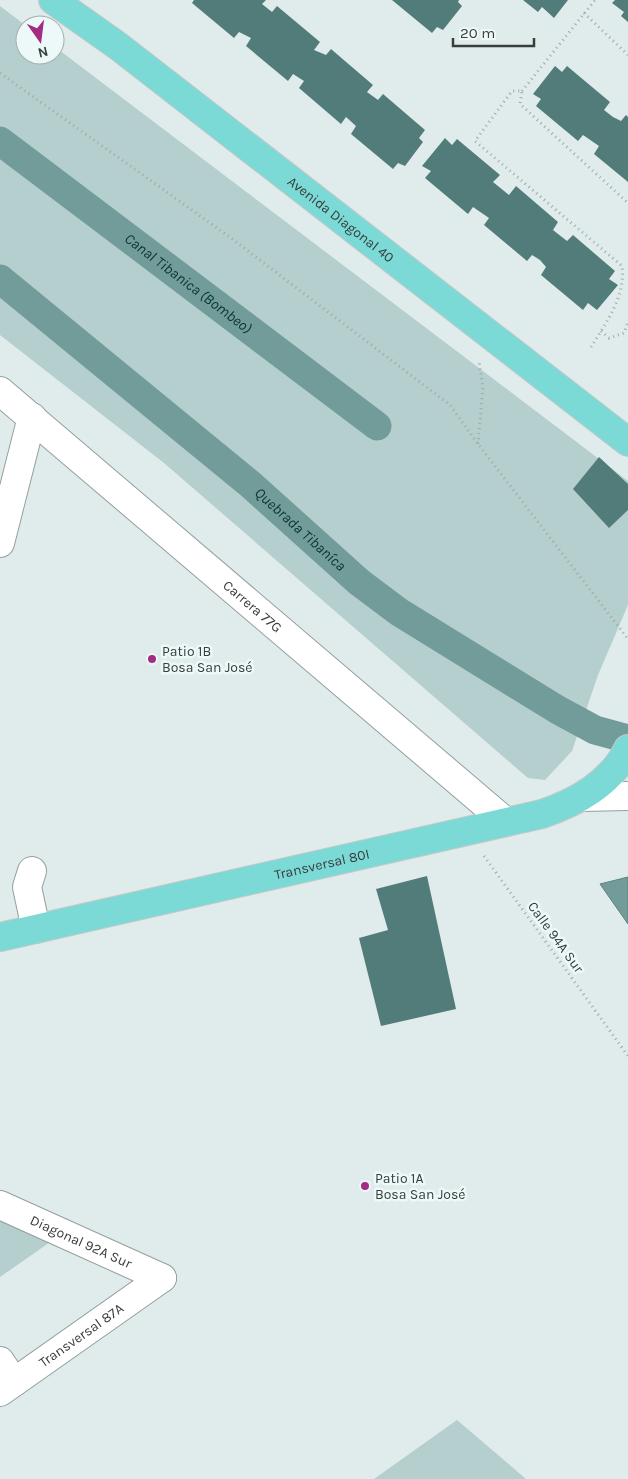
<svg xmlns="http://www.w3.org/2000/svg" width="628" height="1479" font-family="Karla,sans-serif">
<rect width="100%" height="100%" fill="#dfeceb"/>
<path fill="#b4cfcd" d="M 0,6 L 25,25 L 25,55 L 55,55 L 55,47 L 628,481 L 628,605 L 598,675 L 572,751 L 545,780 L 528,778 L 164,463 L 0,335 Z
M 0,1215 L 56,1238 L 0,1277 Z
M 457,1420 L 526,1479 L 374,1479 Z"/>
<path fill="#719c9a" stroke="#60807e" d="M 628,877 L 628,924 L 600,884 Z"/>
<g fill="none" stroke-linecap="round" stroke-linejoin="round">
<g stroke="#719c9a" stroke-width="29">
<path id="s1" d="M 0,141 L 377,426"/>
<path id="s2" d="M 0,279 L 250,484 L 359,582 L 399,612 L 558,710 L 595,730 L 628,739"/>
</g>
</g>
<path fill="#527c7a" d="M 194,0 L 266,0 L 262,4 L 272,12 L 277,6 L 320,42 L 314,50 L 326,55 L 331,49 L 373,85 L 367,92 L 378,100 L 383,94 L 425,130 L 419,138 L 423,142 L 405,166 L 398,163 L 393,169 L 351,134 L 356,126 L 346,117 L 341,124 L 299,88 L 304,81 L 293,74 L 288,81 L 246,46 L 251,38 L 239,32 L 234,38 L 192,3 Z
M 392,0 L 459,0 L 458,2 L 462,6 L 443,30 L 437,27 L 432,33 Z
M 523,0 L 568,0 L 554,18 L 542,7 L 538,12 Z
M 615,0 L 628,0 L 628,22 L 621,16 L 624,12 L 612,3 Z
M 555,66 L 562,72 L 567,66 L 610,102 L 604,110 L 613,117 L 621,121 L 626,115 L 628,117 L 628,182 L 594,154 L 599,146 L 583,135 L 578,141 L 536,106 L 541,99 L 533,94 Z
M 445,138 L 452,145 L 457,139 L 500,175 L 493,182 L 509,195 L 516,186 L 558,222 L 553,230 L 567,241 L 573,235 L 615,271 L 609,279 L 618,285 L 597,310 L 588,303 L 583,310 L 541,275 L 546,267 L 540,260 L 532,255 L 527,261 L 484,225 L 489,218 L 473,207 L 468,214 L 425,178 L 431,171 L 422,166 Z
M 599,457 L 628,484 L 628,510 L 609,528 L 573,489 Z
M 427,876 L 456,1009 L 381,1026 L 359,938 L 388,930 L 376,889 Z"/>
<g fill="none" stroke-linecap="round" stroke-linejoin="round">
<g stroke="#949f9e" stroke-width="30">
<g id="minor">
<path id="s3" d="M 0,391 L 506,822"/>
<path d="M 0,543 L 32,417"/>
<path d="M 582,797 L 628,796"/>
<path d="M 32,871 L 27,887 L 36,929"/>
<path id="s4" d="M 0,1205 L 162,1278"/>
<path d="M 0,1361 L 14,1382"/>
<path id="s5" d="M 0,1392 L 162,1278"/>
</g>
</g>
<g stroke="#c8c9c9" stroke-width="30">
<g id="major">
<path id="s6" d="M 53,0 L 118,46 L 628,442"/>
<path id="s7" d="M 0,937 L 542,814 C 577,802 610,784 628,749"/>
</g>
</g>
<path stroke="#9fa9a8" stroke-width="3" stroke-dasharray="1 4" stroke-linecap="butt" d="M 584,13 L 628,55
M 0,73 L 231,238 L 450,405 L 478,444 L 628,639
M 522,91 L 595,0
M 601,331 L 609,338 L 624,333 L 628,322
M 591,347 C 606,323 626,296 622,266 L 475,141 L 512,91 L 522,91 L 520,104 L 628,203
M 478,444 L 483,388 L 479,361
M 484,856 L 628,1056"/>
<use href="#minor" stroke="#fff" stroke-width="28"/>
<use href="#major" stroke="#7bd9d6" stroke-width="28"/>
</g>
<g fill="#a42c83" stroke="#edf9f8" stroke-width="2">
<circle cx="152" cy="659" r="5"/>
<circle cx="365" cy="1186" r="5"/>
</g>
<g text-anchor="middle" stroke-width="5" stroke-linejoin="round" paint-order="stroke">
<g font-size="14" fill="#393e3d" stroke="#edf9f8">
<text dy="5" stroke="none"><textPath href="#s6" startOffset="362">Avenida Diagonal 40</textPath></text>
<text dy="5" stroke="none"><textPath href="#s3" startOffset="332">Carrera 77G</textPath></text>
<text dy="5" stroke="none"><textPath href="#s7" startOffset="330">Transversal 80I</textPath></text>
<text transform="translate(556 937) rotate(54)" y="5">Calle 94A Sur</text>
<text dy="5" stroke="none"><textPath href="#s4" startOffset="89">Diagonal 92A Sur</textPath></text>
<text dy="5" stroke="none"><textPath href="#s5" startOffset="99">Transversal 87A</textPath></text>
</g>
<g font-size="14" fill="#393e3d" stroke="#edf9f8" text-anchor="start">
<text x="162" y="656">Patio 1B<tspan x="162" dy="16">Bosa San José</tspan></text>
<text x="375" y="1183">Patio 1A<tspan x="375" dy="16">Bosa San José</tspan></text>
</g>
<g font-size="15" font-style="italic" fill="#093533" stroke="#edf9f8">
<text dy="5" stroke="none"><textPath href="#s1" startOffset="236">Canal Tibanica (Bombeo)</textPath></text>
<text dy="5" stroke="none"><textPath href="#s2" startOffset="391">Quebrada Tibaníca</textPath></text>
</g>
</g>
<g transform="translate(40 40) rotate(166)"><circle r="24" fill="#edf9f8" stroke="#a5aead"/>
<path d="M0-4L9 19L0 12L-9 19Z" fill="#a42c83"/>
<text y="-8" font-size="14" font-weight="bold" text-anchor="middle" fill="#393e3d">N</text>
</g>
<path d="M453 38v8h81v-8" fill="none" stroke="#393e3d" stroke-width="2.5"/>
<text x="460" y="38" font-size="15" fill="#393e3d" stroke="#edf9f8" stroke-width="4" paint-order="stroke">20 m</text>
</svg>
